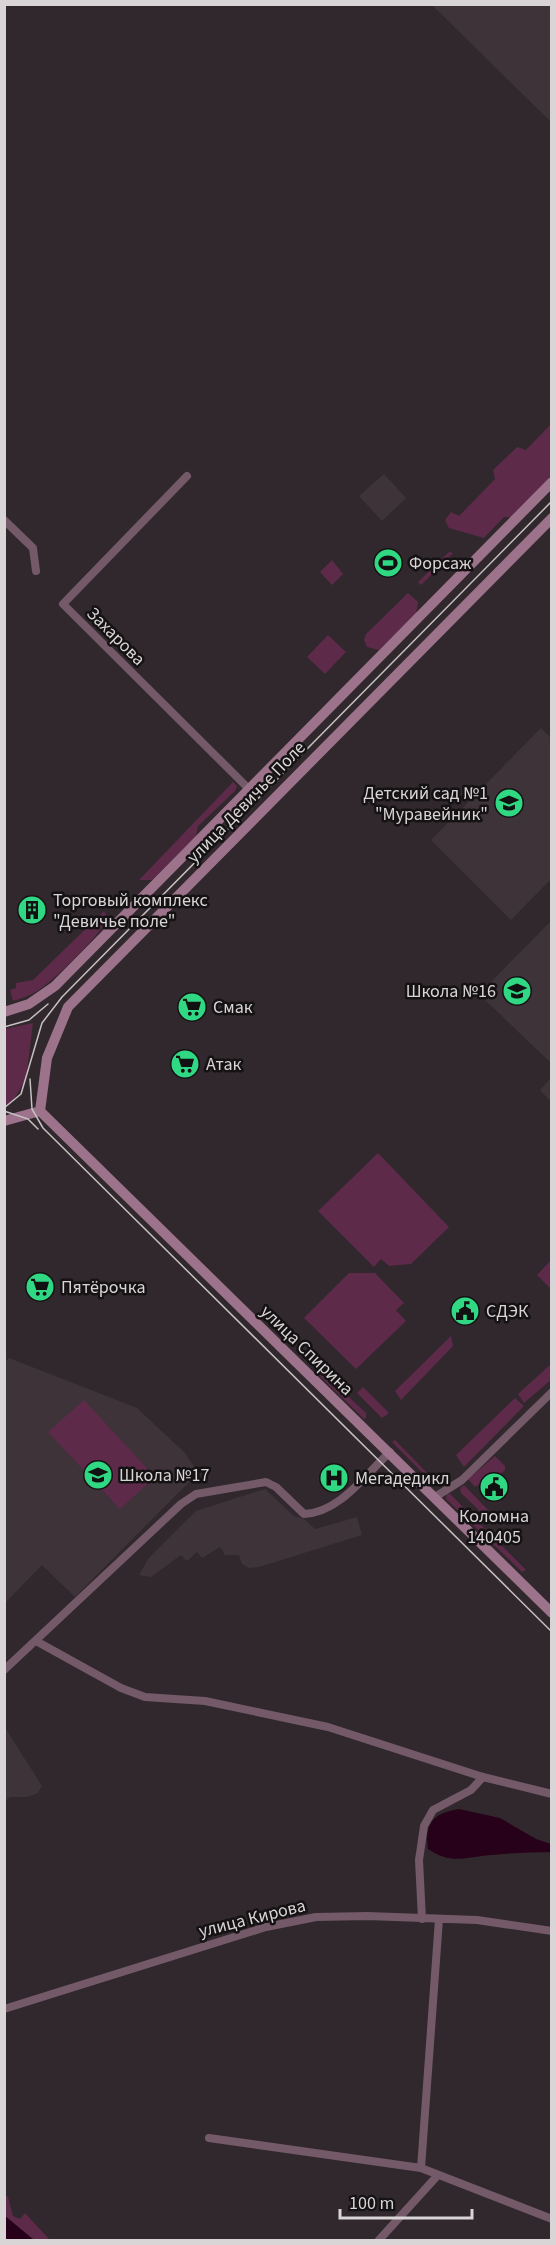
<svg xmlns="http://www.w3.org/2000/svg" width="556" height="2245" font-family="'Source Sans 3',sans-serif">
<rect width="100%" height="100%" fill="#30282c"/>
<path fill="#3f333a" d="M 432,5 L 551,5 L 551,122 Z
M 384,474 L 406,498 L 382,521 L 359,496 Z
M 541,728 L 551,738 L 551,879 L 511,920 L 431,840 Z
M 551,921 L 552,1062 L 550,1062 L 484,999 L 481,992 Z
M 551,1078 L 551,1102 L 540,1090 Z
M 9,1358 L 137,1408 L 185,1453 L 195,1468 L 189,1482 L 75,1597 L 42,1565 L 5,1603 L 4,1362 Z
M 265,1489 L 294,1516 L 304,1519 L 315,1529 L 357,1517 L 362,1535 L 259,1567 L 249,1568 L 242,1564 L 239,1555 L 225,1555 L 220,1547 L 202,1558 L 197,1552 L 187,1561 L 181,1555 L 151,1577 L 139,1575 L 148,1559 L 196,1511 Z
M 4,1726 L 42,1786 L 38,1793 L 27,1797 L 10,1797 L 5,1801 Z"/>
<path fill="#5d2a4a" d="M 551,424 L 551,476 L 512,517 L 504,517 L 484,538 L 449,528 L 445,520 L 451,512 L 459,516 L 495,479 L 493,470 L 517,447 L 526,450 Z
M 449,552 L 453,553 L 421,585 L 418,582 Z
M 332,560 L 343,574 L 332,585 L 320,572 Z
M 408,593 L 418,602 L 416,614 L 379,650 L 367,647 L 364,640 L 366,634 Z
M 328,635 L 346,652 L 325,674 L 307,657 Z
M 233,782 L 237,786 L 235,791 L 198,826 L 196,836 L 152,880 L 139,880 Z
M 104,911 L 108,918 C 102,933 58,976 43,987 C 34,994 24,998 13,1001 L 10,990 L 16,988 L 16,983 L 33,980 Z
M 33,1023 L 26,1079 L 13,1101 L 5,1107 L 5,1029 Z
M 378,1153 L 449,1227 L 411,1264 L 389,1266 L 381,1259 L 374,1267 L 318,1211 Z
M 551,1260 L 551,1289 L 537,1275 Z
M 349,1273 L 375,1273 L 404,1303 L 396,1310 L 406,1321 L 356,1369 L 304,1318 Z
M 451,1336 L 453,1346 L 401,1400 L 395,1391 Z
M 551,1364 L 551,1380 L 524,1403 L 518,1394 Z
M 322,1372 L 366,1413 L 366,1418 L 364,1419 L 320,1376 L 319,1374 Z
M 363,1387 L 389,1413 L 382,1418 L 357,1393 Z
M 515,1398 L 524,1406 L 464,1467 L 456,1455 Z
M 84,1400 L 155,1477 L 120,1509 L 48,1432 Z
M 395,1440 L 432,1478 L 433,1483 L 392,1442 Z
M 495,1456 L 505,1466 L 505,1470 L 494,1480 L 489,1478 L 475,1487 L 468,1479 Z
M 464,1485 L 491,1513 L 490,1515 L 484,1515 L 461,1493 L 460,1488 Z
M 447,1494 L 450,1494 L 526,1570 L 522,1572 L 446,1499 Z
M 5,2195 L 8,2197 L 13,2216 L 20,2219 L 25,2213 L 50,2240 L 34,2240 L 5,2216 Z"/>
<path fill="#27011a" d="M 459,1809 L 500,1818 L 536,1839 L 551,1844 L 551,1852 C 531,1852 511,1853 491,1855 C 465,1857 452,1865 428,1849 C 424,1823 434,1813 459,1809 Z
M 4,2216 L 5,2216 L 34,2240 L 5,2240 Z"/>
<g fill="none" stroke-linecap="round" stroke-linejoin="round">
<path stroke="#745968" stroke-width="8" d="M 187,476 L 63,604 L 249,789
M 4,520 L 33,548 L 36,571
M 435,1497 L 462,1480 L 552,1392
M 36,1641 L 121,1688 L 145,1697 L 205,1701 L 328,1727 L 483,1777 L 552,1794
M 4,1670 L 181,1504 L 196,1494 L 266,1482 L 276,1487 L 304,1514 C 339,1513 365,1475 390,1452
M 422,1919 L 419,1860 L 424,1826 L 433,1810 L 471,1790 L 483,1777
M 4,2009 L 266,1927 L 316,1917 L 367,1916 L 477,1920 L 552,1931
M 209,2138 L 421,2168 L 552,2219
M 421,2168 L 439,1919
M 379,2240 L 438,2175"/>
<path stroke="#9d728b" stroke-width="10" d="M 4,1012 L 29,1004 L 55,986 L 552,482
M 40,1111 L 47,1058 L 68,1007 L 552,518
M 40,1111 L 552,1613
M 4,1121 L 40,1111"/>
<path stroke="#c5c0c2" stroke-width="1.5" d="M 4,1027 L 29,1020 L 48,1004
M 30,1079 L 32,1109 L 43,1128 L 552,1632
M 4,1108 L 21,1094 L 42,1023 L 62,997 L 552,501
M 4,1111 L 28,1119 L 38,1129"/>
</g>
<defs>
<g id="stadium-disc" transform="scale(1.5)"><circle r="9.5" fill="#30d883" stroke="#151214"/><path d="M0-5a6.5 5 0 1 0 0 10a6.5 5 0 1 0 0-10ZM-3.5-1.8h7v3.6h-7Z" fill="#111"/></g>
<g id="school-disc" transform="scale(1.5)"><circle r="9.5" fill="#30d883" stroke="#151214"/><path d="M0-5L7-2L0 1L-7-2ZM-4 1L0 2.5L4 1V4Q0 6-4 4Z" fill="#111"/></g>
<g id="building-disc" transform="scale(1.5)"><circle r="9.5" fill="#30d883" stroke="#151214"/><path d="M-4-6H4V6H1V3H-1V6H-4ZM-2.5-4.3h1.7v1.8h-1.7ZM.8-4.3h1.7v1.8H.8ZM-2.5-1h1.7V.8h-1.7ZM.8-1h1.7V.8H.8Z" fill="#111"/></g>
<g id="supermarket-disc" transform="scale(1.5)"><circle r="9.5" fill="#30d883" stroke="#151214"/><path d="M-6-5.5h2.5l.6 2H6L4.5 2H-2.5L-4.4-4H-6ZM-1.5 3.2a1.3 1.3 0 1 0 .1 0ZM3 3.2a1.3 1.3 0 1 0 .1 0Z" fill="#111"/></g>
<g id="civic-disc" transform="scale(1.5)"><circle r="9.5" fill="#30d883" stroke="#151214"/><path d="M-.6-6.5H3V-4.5H.6V-3L4-1V1h2V6H-6V1h2V-1L-.6-3ZM-1.2 2.5V6h2.4V2.5Z" fill="#111"/></g>
<g id="hospital-disc" transform="scale(1.5)"><circle r="9.5" fill="#30d883" stroke="#151214"/><path d="M-5-5h3v3.5h4V-5h3V5h-3V1.5h-4V5h-3Z" fill="#111"/></g>
</defs>
<g fill-rule="evenodd">
<use href="#stadium-disc" x="388" y="563"/>
<use href="#school-disc" x="509" y="803"/>
<use href="#building-disc" x="32" y="910"/>
<use href="#school-disc" x="517" y="991"/>
<use href="#supermarket-disc" x="192" y="1007"/>
<use href="#supermarket-disc" x="185" y="1064"/>
<use href="#supermarket-disc" x="40" y="1287"/>
<use href="#civic-disc" x="465" y="1311"/>
<use href="#school-disc" x="98" y="1475"/>
<use href="#hospital-disc" x="334" y="1478"/>
<use href="#civic-disc" x="494" y="1487"/>
</g>
<g text-anchor="middle" stroke-width="5" stroke-linejoin="round" paint-order="stroke">
<g font-size="18" fill="#d9d4d6" stroke="#151214" text-anchor="start">
<text x="409" y="569">Форсаж</text>
<text x="488" y="799" text-anchor="end">Детский сад №1<tspan x="488" dy="21">"Муравейник"</tspan></text>
<text x="53" y="906">Торговый комплекс<tspan x="53" dy="21">"Девичье поле"</tspan></text>
<text x="496" y="997" text-anchor="end">Школа №16</text>
<text x="213" y="1013">Смак</text>
<text x="206" y="1070">Атак</text>
<text x="61" y="1293">Пятёрочка</text>
<text x="486" y="1317">СДЭК</text>
<text x="119" y="1481">Школа №17</text>
<text x="355" y="1484">Мегадедикл</text>
<text x="494" y="1522" text-anchor="middle">Коломна<tspan x="494" dy="21">140405</tspan></text>
</g>
<g font-size="18" fill="#d9d4d6" stroke="#151214">
<text transform="translate(116 636) rotate(45)" y="6">Захарова</text>
<text transform="translate(246 802) rotate(-46)" y="6">улица Девичье Поле</text>
<text transform="translate(307 1350) rotate(44)" y="6">улица Спирина</text>
<text transform="translate(252 1918) rotate(-14)" y="6">улица Кирова</text>
</g>
</g>
<rect width="556" height="2245" fill="none" stroke="#d9d4d6" stroke-width="12"/>
<path d="M340 2209v9h132v-9" fill="none" stroke="#d9d4d6" stroke-width="3"/>
<text x="349" y="2209" font-size="18" fill="#d9d4d6" stroke="#151214" stroke-width="4.5" paint-order="stroke">100 m</text>
</svg>
